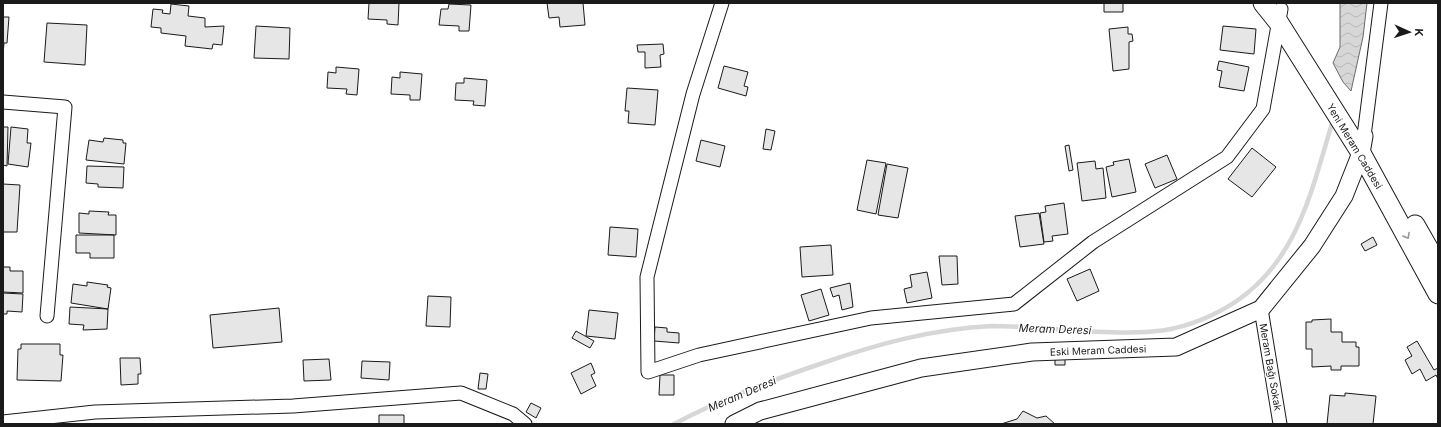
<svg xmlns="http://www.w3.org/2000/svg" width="1441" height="427" font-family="Inter,sans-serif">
<defs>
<pattern id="water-waves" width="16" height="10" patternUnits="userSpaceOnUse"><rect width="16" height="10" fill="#d7d7d7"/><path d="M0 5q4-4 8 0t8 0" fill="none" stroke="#b8b8b8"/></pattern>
</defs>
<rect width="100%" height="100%" fill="#fff"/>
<path fill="url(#water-waves)" stroke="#6a6a6a" d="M 1340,3 L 1367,3 L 1363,37 L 1351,91 L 1343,82 L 1333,63 L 1340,47 Z"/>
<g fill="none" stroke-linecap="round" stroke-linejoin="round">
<path stroke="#d7d7d7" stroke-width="4.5" d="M 674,424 C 721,399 770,381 820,364 C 877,344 932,329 992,326 C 1043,326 1094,335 1146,332 C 1171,331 1195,324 1218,312 C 1295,273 1310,196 1333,120"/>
</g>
<path fill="#e6e6e6" stroke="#1a1a1a" d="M 369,3 L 399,3 L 398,25 L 387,24 L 387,20 L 368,19 Z
M 547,3 L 583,3 L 585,25 L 560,27 L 559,17 L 549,18 Z
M 1104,3 L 1123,3 L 1123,12 L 1104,12 Z
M 171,4 L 189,6 L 188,16 L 205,18 L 205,27 L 224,26 L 222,45 L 213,44 L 212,49 L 185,46 L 186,36 L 161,33 L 161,28 L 151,27 L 153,9 L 163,10 L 162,13 L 170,14 Z
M 449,4 L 471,5 L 469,31 L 459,31 L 459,26 L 439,25 L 441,9 L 448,9 Z
M 3,17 L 9,17 L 7,43 L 4,43 L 3,54 Z
M 47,23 L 87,25 L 85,65 L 44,62 Z
M 256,26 L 290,28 L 289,59 L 254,58 Z
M 1223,26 L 1256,29 L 1254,54 L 1220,50 Z
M 1128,27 L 1128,34 L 1132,34 L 1133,41 L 1129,42 L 1129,69 L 1113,71 L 1109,29 Z
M 663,44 L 664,54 L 660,55 L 661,67 L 645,68 L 645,52 L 638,52 L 637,45 Z
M 1219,61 L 1249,67 L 1244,91 L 1219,87 L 1222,71 L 1217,70 Z
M 724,66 L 748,72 L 744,86 L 748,87 L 746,96 L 718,88 Z
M 336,67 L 359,69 L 357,95 L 346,94 L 347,89 L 327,88 L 328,72 L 336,73 Z
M 400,72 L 422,74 L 420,100 L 410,100 L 410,95 L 391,94 L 392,77 L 400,78 Z
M 464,78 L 487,80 L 485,106 L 473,105 L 474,101 L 455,100 L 456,83 L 464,83 Z
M 627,88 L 658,90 L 655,125 L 628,123 L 629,111 L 625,111 Z
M 3,127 L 8,127 L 7,166 L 3,165 Z
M 11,127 L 28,129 L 27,143 L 31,143 L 28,167 L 8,164 Z
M 766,129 L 775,131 L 771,150 L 763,149 Z
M 104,138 L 123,140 L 123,143 L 126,143 L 124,164 L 86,160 L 89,140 L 103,142 Z
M 701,140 L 725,146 L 720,167 L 696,161 Z
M 1069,145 L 1073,170 L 1069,171 L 1065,146 Z
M 1252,148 L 1276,167 L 1252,197 L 1228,179 Z
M 1167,155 L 1177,179 L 1155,188 L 1145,164 Z
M 1129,159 L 1136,192 L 1112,197 L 1106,167 L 1114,165 L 1113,162 Z
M 867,160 L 886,163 L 876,214 L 857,210 Z
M 1095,161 L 1096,169 L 1103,168 L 1106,198 L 1082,201 L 1077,163 Z
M 887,164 L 908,168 L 898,218 L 878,215 Z
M 87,166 L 124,167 L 123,188 L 98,187 L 98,184 L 86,183 Z
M 3,184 L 20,185 L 17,232 L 3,232 Z
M 1064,203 L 1068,234 L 1052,236 L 1053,241 L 1044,242 L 1040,213 L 1046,212 L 1045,206 Z
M 89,211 L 109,212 L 108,215 L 116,215 L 116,235 L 79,233 L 79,213 L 89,214 Z
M 1039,213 L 1044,244 L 1020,247 L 1015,216 Z
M 610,227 L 638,229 L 636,257 L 608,255 Z
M 76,235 L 114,235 L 114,258 L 90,258 L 90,253 L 76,253 Z
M 1373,237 L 1377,245 L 1365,251 L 1361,244 Z
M 831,245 L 833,275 L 802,277 L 800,247 Z
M 939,256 L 957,256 L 958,284 L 942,285 Z
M 3,267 L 10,267 L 10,271 L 23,271 L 23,293 L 3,292 Z
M 1090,269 L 1099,291 L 1077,301 L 1067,279 Z
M 927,272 L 932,298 L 907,303 L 904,289 L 912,287 L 910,275 Z
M 87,282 L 108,285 L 107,287 L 111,288 L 108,309 L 71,303 L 73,284 L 87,286 Z
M 850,283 L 853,307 L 842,310 L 839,295 L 833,297 L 830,288 Z
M 821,289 L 829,315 L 809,321 L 801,295 Z
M 3,293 L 23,294 L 22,312 L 7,311 L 7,314 L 3,314 Z
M 428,296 L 451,297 L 450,327 L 426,326 Z
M 70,307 L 108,309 L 107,329 L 83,330 L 84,325 L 69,324 Z
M 279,308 L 282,342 L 213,348 L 210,315 Z
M 589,310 L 618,313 L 615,339 L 586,336 Z
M 1331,319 L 1331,332 L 1342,332 L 1342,342 L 1356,342 L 1356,347 L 1359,347 L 1359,366 L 1341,366 L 1341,370 L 1331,370 L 1331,366 L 1312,367 L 1312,349 L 1306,349 L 1306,322 L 1312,322 L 1312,320 Z
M 655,327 L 667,328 L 667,332 L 679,333 L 679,343 L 654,341 Z
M 576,331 L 594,341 L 590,348 L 572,338 Z
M 1417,341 L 1434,370 L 1438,368 L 1438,379 L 1436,375 L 1426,381 L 1420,369 L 1412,374 L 1405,360 L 1412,356 L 1407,347 Z
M 21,344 L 60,344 L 60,355 L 63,355 L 61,381 L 17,380 L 18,349 L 21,349 Z
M 120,358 L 140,358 L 141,374 L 138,374 L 138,384 L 121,385 Z
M 329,359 L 331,380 L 304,381 L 303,360 Z
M 1055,359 L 1065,359 L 1065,365 L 1055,365 Z
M 362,361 L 390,362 L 389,380 L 361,378 Z
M 591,363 L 595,373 L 591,375 L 596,386 L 581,394 L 571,373 Z
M 480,373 L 488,374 L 486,389 L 478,389 Z
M 660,375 L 674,375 L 674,395 L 659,395 Z
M 1345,393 L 1376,396 L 1373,424 L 1327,424 L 1330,395 L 1345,396 Z
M 531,403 L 541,408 L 536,418 L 526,412 Z
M 1023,411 L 1037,418 L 1046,416 L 1055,424 L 1001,424 L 1017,419 Z
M 379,415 L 404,415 L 404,424 L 379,424 Z"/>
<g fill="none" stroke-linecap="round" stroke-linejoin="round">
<g stroke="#1a1a1a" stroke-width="15">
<path id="minor" d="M 722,3 L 693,94 L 647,277 L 648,372 L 699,355 L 871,318 L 1014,304 L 1093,242 L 1227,157 L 1263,109 L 1281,9
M 3,102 L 65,107 L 47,316
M 1364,136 L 1381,3
M 1261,309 L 1280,424
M 3,422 L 95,412 L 293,406 L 461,393 L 513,414 L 525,424"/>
</g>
<g stroke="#1a1a1a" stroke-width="19">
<path id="tertiary" d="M 734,424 L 760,411 L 921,368 L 1032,352 L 1176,347 L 1261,309 L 1312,246 L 1344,196 L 1361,153 L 1364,136"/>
</g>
<g stroke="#1a1a1a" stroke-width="21">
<path id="secondary" d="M 1263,3 L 1279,23 L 1361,153 L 1438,294
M 1415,225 L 1438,265"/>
</g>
<use href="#minor" stroke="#fff" stroke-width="13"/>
<use href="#tertiary" stroke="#fff" stroke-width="17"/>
<use href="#secondary" stroke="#fff" stroke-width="19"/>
</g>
<defs><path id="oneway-chevron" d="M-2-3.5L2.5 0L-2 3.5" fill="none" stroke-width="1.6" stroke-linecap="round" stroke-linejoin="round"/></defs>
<use stroke="#989898" href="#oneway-chevron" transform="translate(1407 236) rotate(61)"/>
<g text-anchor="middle" stroke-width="3" stroke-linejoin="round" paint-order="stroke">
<g font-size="10" fill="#1a1a1a" stroke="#fff">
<text transform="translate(1355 146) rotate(59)" y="4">Yeni Meram Caddesi</text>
<text transform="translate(1098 350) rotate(-2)" y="4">Eski Meram Caddesi</text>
<text transform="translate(1271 367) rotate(80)" y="4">Meram Bağı Sokak</text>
</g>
<g font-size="11" font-style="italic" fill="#1a1a1a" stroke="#fff">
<text transform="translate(1055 329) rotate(2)" y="4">Meram Deresi</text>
<text transform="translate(742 394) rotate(-23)" y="4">Meram Deresi</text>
</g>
</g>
<rect width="1441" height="427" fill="none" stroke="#1a1a1a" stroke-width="8"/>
<g transform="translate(1409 32) rotate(93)" stroke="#ffffff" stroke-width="3" paint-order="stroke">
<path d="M0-3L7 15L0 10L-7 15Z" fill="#1a1a1a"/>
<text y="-6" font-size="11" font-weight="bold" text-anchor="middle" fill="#1a1a1a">K</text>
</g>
</svg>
